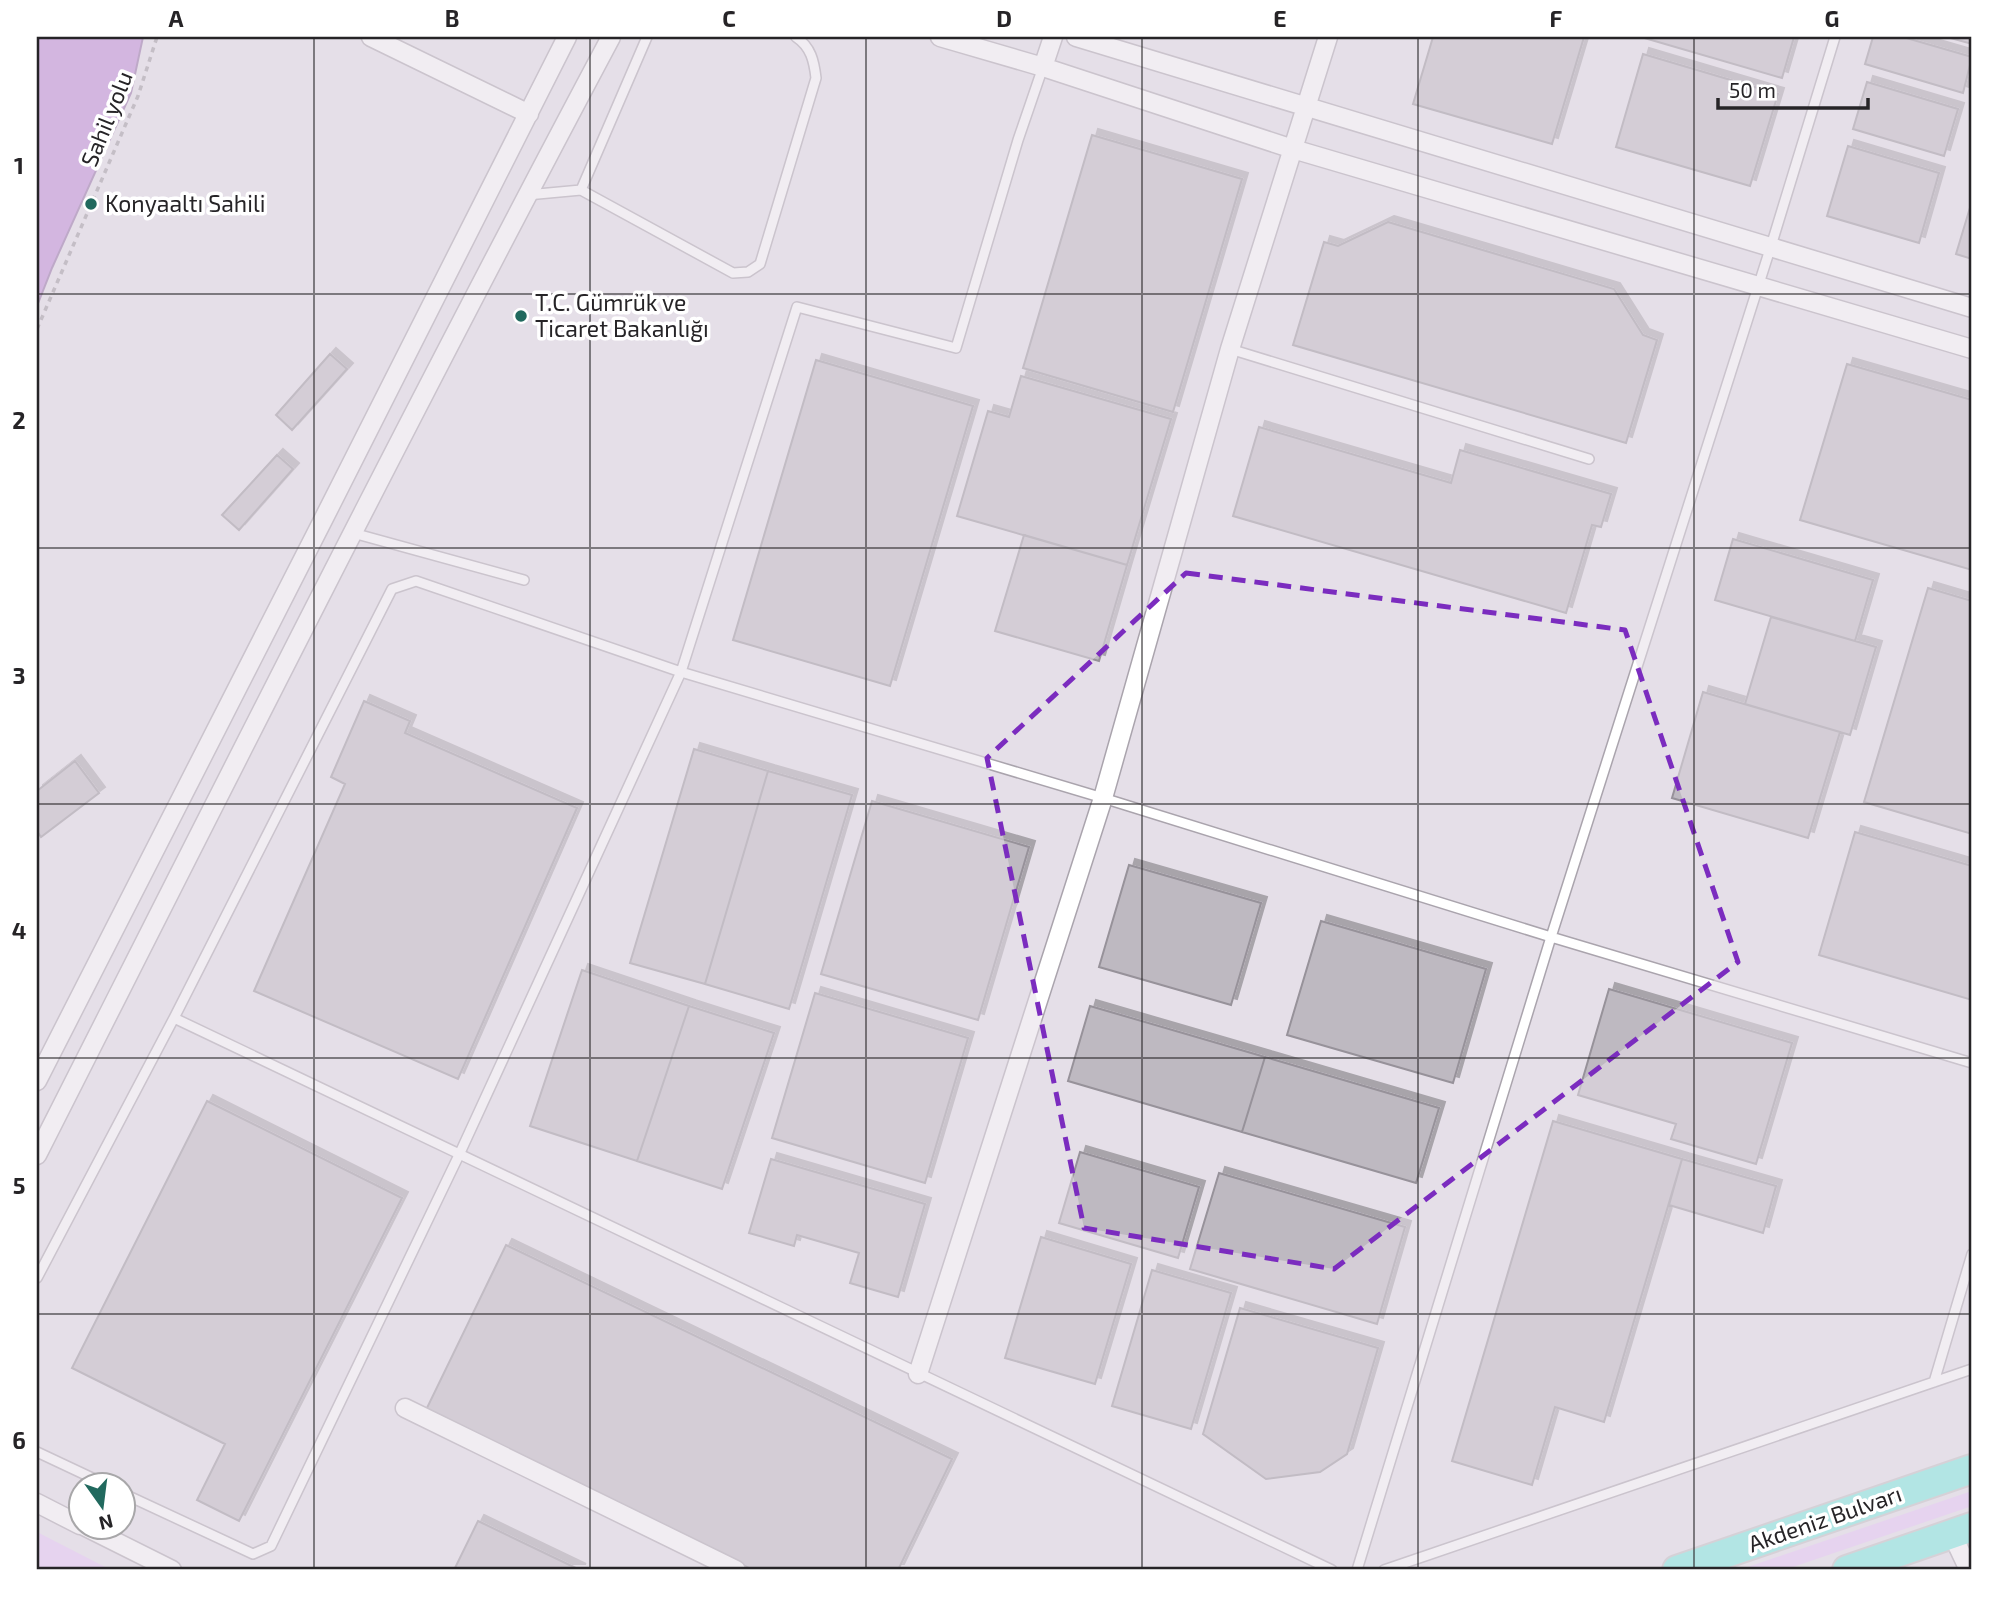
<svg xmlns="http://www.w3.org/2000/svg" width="2009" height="1607" font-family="'Exo 2',sans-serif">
<defs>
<filter id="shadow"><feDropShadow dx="6" dy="-6" stdDeviation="0" flood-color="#0004"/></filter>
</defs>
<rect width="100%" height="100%" fill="#e5dfe8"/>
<path fill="#e6c5f9" d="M 1972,1491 L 1972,1506 L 1784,1570 L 1739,1570 Z
M 37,1532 L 111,1570 L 37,1570 Z"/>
<path fill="#bc86d8" stroke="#8f69a3" stroke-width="2" d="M 37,37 L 143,37 L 131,93 L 52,268 L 37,306 Z"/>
<path fill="#beb9c1" stroke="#97929a" stroke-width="2" filter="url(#shadow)" d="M 1433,37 L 1584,37 L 1552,144 L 1413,104 Z
M 1641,37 L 1794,37 L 1782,78 Z
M 1873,37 L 1903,37 L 1972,57 L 1963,93 L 1865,64 Z
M 1947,37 L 1972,37 L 1972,44 Z
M 1643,54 L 1778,94 L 1750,186 L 1616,147 Z
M 1867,82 L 1958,109 L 1944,156 L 1853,129 Z
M 1092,135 L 1242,179 L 1173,412 L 1023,368 Z
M 1848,146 L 1939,173 L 1919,243 L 1827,216 Z
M 1972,201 L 1972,259 L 1956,254 Z
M 1388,222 L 1614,289 L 1643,335 L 1657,340 L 1626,443 L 1293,345 L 1324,242 L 1338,246 Z
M 330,354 L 347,369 L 292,430 L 276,415 Z
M 816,360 L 973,406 L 890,686 L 733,640 Z
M 1847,364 L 1972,400 L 1972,570 L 1800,520 Z
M 1021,376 L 1171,419 L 1127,565 L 957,516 L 988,411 L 1009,417 Z
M 1259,427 L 1451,483 L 1460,450 L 1611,494 L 1601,527 L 1592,525 L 1566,613 L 1233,516 Z
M 277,455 L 293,469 L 239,530 L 222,515 Z
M 1024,535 L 1127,565 L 1099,661 L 995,631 Z
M 1733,539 L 1873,580 L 1855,641 L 1715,600 Z
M 1928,588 L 1972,601 L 1972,834 L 1864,802 Z
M 1771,617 L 1876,647 L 1850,735 L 1745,704 Z
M 1703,692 L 1840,732 L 1808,838 L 1672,798 Z
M 364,701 L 410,721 L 405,733 L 577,808 L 458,1079 L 254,991 L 345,784 L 331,777 Z
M 694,749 L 768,771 L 705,984 L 630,963 Z
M 75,761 L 99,793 L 41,837 L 37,831 L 37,791 Z
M 768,771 L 852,795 L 789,1009 L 705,984 Z
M 872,801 L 1029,847 L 978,1020 L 821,974 Z
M 1855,832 L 1972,866 L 1972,1000 L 1819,955 Z
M 1129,865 L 1261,903 L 1231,1005 L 1099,967 Z
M 1321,921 L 1486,969 L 1453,1083 L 1287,1035 Z
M 582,970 L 689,1006 L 637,1161 L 530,1126 Z
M 1609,989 L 1792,1043 L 1756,1164 L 1671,1139 L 1676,1124 L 1578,1095 Z
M 815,993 L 968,1038 L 925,1183 L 772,1138 Z
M 689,1006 L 774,1033 L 722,1189 L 637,1161 Z
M 1090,1006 L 1265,1057 L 1242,1132 L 1068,1081 Z
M 1265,1057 L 1439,1108 L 1416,1183 L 1242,1132 Z
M 207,1101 L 402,1198 L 239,1521 L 197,1500 L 225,1444 L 72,1368 Z
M 1553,1121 L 1682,1159 L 1604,1422 L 1555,1407 L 1532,1485 L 1452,1461 Z
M 1080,1152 L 1199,1187 L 1178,1258 L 1059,1223 Z
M 771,1159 L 925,1204 L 898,1297 L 850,1283 L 859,1253 L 797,1235 L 794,1246 L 749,1233 Z
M 1682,1159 L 1776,1186 L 1763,1233 L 1669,1205 Z
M 1219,1173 L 1405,1227 L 1377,1324 L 1190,1269 Z
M 1041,1237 L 1131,1264 L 1095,1384 L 1005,1358 Z
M 506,1245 L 952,1459 L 898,1570 L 753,1570 L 425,1412 Z
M 1152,1270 L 1231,1293 L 1191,1429 L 1112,1406 Z
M 1240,1308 L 1378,1348 L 1347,1454 L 1320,1472 L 1266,1479 L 1203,1434 Z
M 478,1521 L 580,1570 L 454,1570 Z"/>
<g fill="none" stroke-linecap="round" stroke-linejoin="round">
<g stroke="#aaa4ad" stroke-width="12">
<path id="lane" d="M 647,37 L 581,190 L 733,273 L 748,272 L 760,264 L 816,78 C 814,61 811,47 796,37
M 527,195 L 581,190
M 1230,349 L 1589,459
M 353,533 L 524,580
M 174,1018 L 1332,1570
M 37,1278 L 174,1018 L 392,589 L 416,581 L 681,672 L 1103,798 L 1551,937 L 1972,1063
M 1934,1382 L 1972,1254
M 37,1452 L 105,1484
M 122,1493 L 253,1554 L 271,1546 L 459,1155 L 681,672 L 797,307 L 956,348 L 1018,140 L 1043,67
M 1357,1570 L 1551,937 L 1771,246 L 1835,37
M 1384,1570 L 1972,1369"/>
</g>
<g stroke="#aaa4ad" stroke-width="21">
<path id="street" d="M 371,37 L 529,114
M 940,37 L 1043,67 L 1293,149 L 1972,349
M 1076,37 L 1972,308
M 1043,67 L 1053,37
M 37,1081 L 322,522 L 567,37
M 37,1155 C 226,782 414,407 611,37
M 918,1374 L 1103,798 L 1230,349 L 1328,37
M 405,1408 L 736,1570
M 37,1503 L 80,1525
M 84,1526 L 172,1570
M 1952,1534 L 1969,1570"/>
</g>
<g stroke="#c2c2c3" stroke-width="32">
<path id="primary" d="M 1677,1570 L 1972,1469
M 1847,1570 L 1972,1527"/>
</g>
<path stroke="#9b979d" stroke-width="3.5" stroke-dasharray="5 5" stroke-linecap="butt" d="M 37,329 L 138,96 L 157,37"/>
<use href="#lane" stroke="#fff" stroke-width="9"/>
<use href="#street" stroke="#fff" stroke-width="18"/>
<use href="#primary" stroke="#74eee0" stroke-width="28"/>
</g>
<path d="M0 0H2009V1607H0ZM 1186,573 L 1625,630 L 1738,962 L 1334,1269 L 1084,1228 L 987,758 Z" fill="#e5dfe8" fill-opacity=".55" fill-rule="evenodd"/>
<path fill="none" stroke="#7b2cbf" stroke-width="5" stroke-dasharray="14 9" stroke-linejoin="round" d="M 1186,573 L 1625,630 L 1738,962 L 1334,1269 L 1084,1228 L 987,758 Z"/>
<path fill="none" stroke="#262427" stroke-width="2" stroke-opacity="0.55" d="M 314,37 L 314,1570M 590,37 L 590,1570M 866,37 L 866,1570M 1142,37 L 1142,1570M 1418,37 L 1418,1570M 1694,37 L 1694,1570M 37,294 L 1972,294M 37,548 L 1972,548M 37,804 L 1972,804M 37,1058 L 1972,1058M 37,1314 L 1972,1314"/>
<g fill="#21695e" stroke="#fff" stroke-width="2.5">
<circle cx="91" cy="204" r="7"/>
<circle cx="521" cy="316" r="7"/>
</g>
<g text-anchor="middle" stroke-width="7" stroke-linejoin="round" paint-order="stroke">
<g font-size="23" fill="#262427" stroke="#fff">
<text transform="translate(107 119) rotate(-68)" y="8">Sahil yolu</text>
<text transform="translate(1825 1519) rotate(-19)" y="8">Akdeniz Bulvarı</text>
</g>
<g font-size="23" fill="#262427" stroke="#fff" text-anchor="start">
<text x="105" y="212">Konyaaltı Sahili</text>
<text x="535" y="311">T.C. Gümrük ve<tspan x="535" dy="26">Ticaret Bakanlığı</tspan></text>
</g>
</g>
<rect width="2009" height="1607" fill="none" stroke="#ffffff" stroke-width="77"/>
<g transform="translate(102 1506) rotate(166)"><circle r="33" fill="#ffffff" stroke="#a8a7a9" stroke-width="2"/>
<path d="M0-5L12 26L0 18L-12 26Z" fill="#21695e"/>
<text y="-10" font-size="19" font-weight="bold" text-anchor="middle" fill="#262427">N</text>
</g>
<path d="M1718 98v10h150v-10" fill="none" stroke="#262427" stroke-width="3.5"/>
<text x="1729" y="98" font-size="21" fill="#262427" stroke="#ffffff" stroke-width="5" paint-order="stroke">50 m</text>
<rect x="38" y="38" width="1932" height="1530" fill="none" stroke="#262427" stroke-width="2.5"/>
<g font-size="23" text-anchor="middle" font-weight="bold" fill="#262427">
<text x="176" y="27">A</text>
<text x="452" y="27">B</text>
<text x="729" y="27">C</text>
<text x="1004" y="27">D</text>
<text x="1280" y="27">E</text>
<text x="1556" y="27">F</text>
<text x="1832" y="27">G</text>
<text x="19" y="174">1</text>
<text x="19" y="429">2</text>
<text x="19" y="684">3</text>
<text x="19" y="939">4</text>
<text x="19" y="1194">5</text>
<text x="19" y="1449">6</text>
</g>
</svg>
